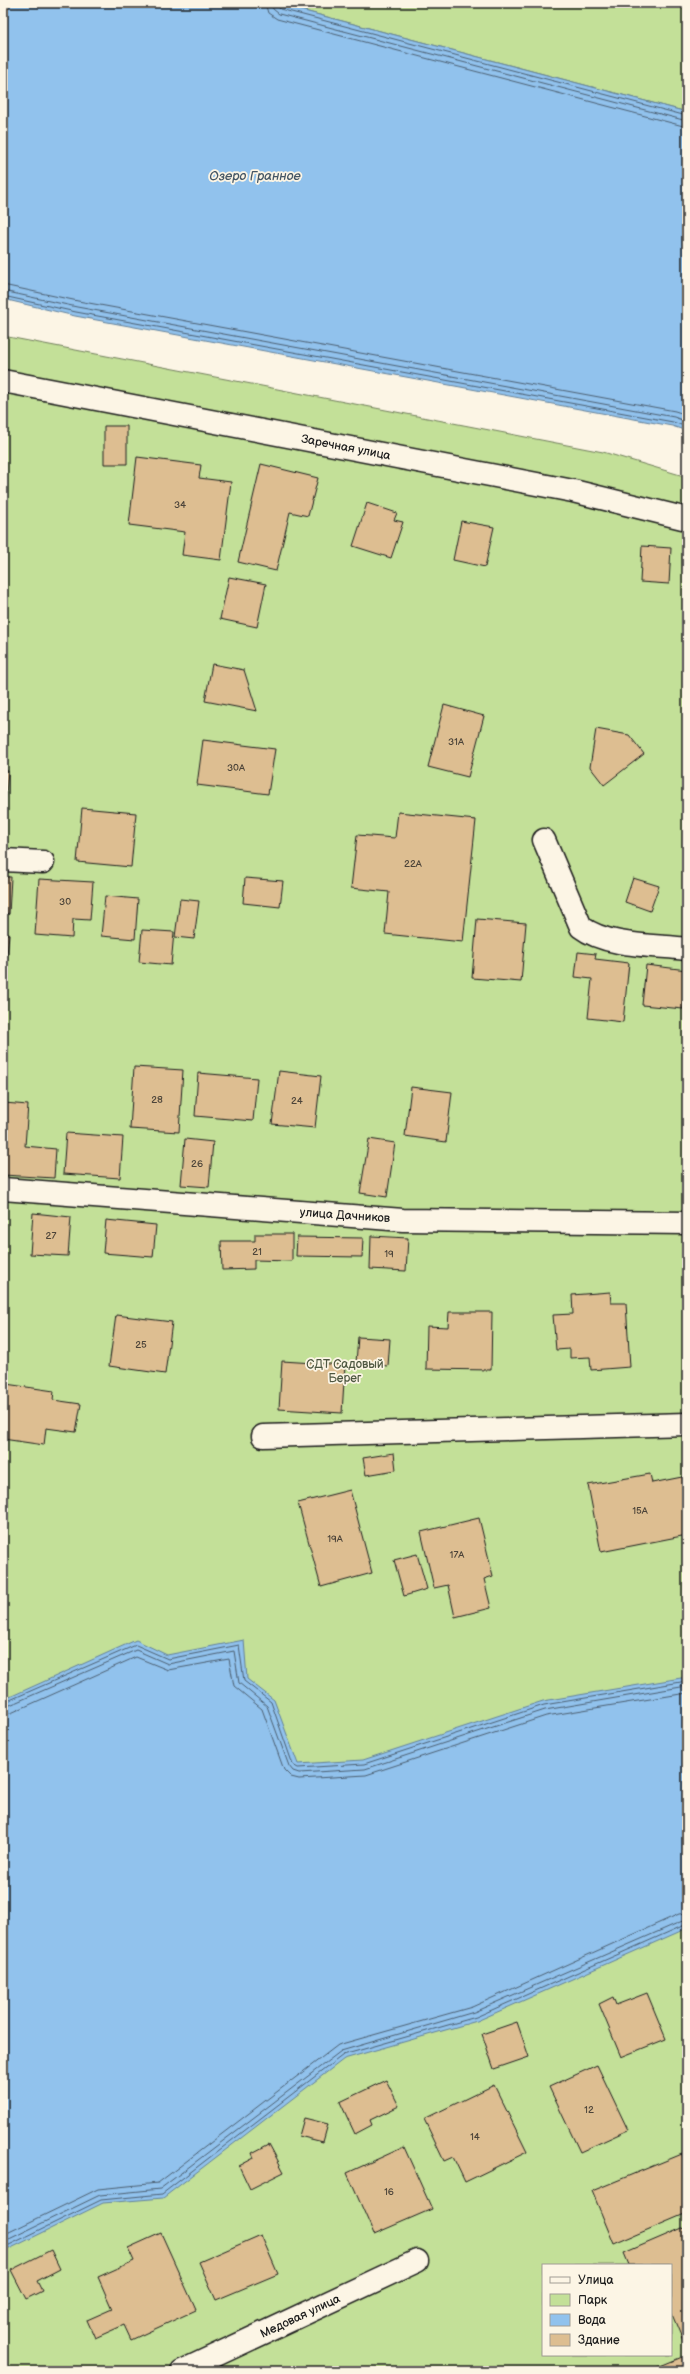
<svg xmlns="http://www.w3.org/2000/svg" width="690" height="2374" font-family="'Balsamiq Sans',sans-serif">
<rect width="100%" height="100%" fill="#fcf5e5"/>
<filter id="ink" filterUnits="userSpaceOnUse"><feTurbulence type="fractalNoise" baseFrequency=".025" numOctaves="2"/><feDisplacementMap in="SourceGraphic" scale="8" xChannelSelector="R" yChannelSelector="G"/><feConvolveMatrix kernelMatrix="1 2 1 2 8 2 1 2 1" color-interpolation-filters="sRGB"/></filter>
<g filter="url(#ink)">
<path fill="#c3e098" stroke="#707e5a" fill-rule="evenodd" d="M 274,3 L 687,3 L 687,112 Z
M 3,336 L 603,452 L 687,477 L 687,2371 L 3,2371 ZM 543,2265 L 671,2265 L 671,2355 L 543,2355 Z"/>
<path fill="#91c2ed" stroke="#628099" d="M 3,3 L 274,3 L 687,112 L 687,431 L 672,426 L 75,316 L 3,299 Z
M 136,1640 L 167,1655 L 244,1640 L 247,1679 L 274,1700 L 298,1764 L 363,1760 L 543,1701 L 687,1677 L 687,1926 L 683,1930 L 477,2021 L 344,2059 L 163,2198 L 103,2203 L 3,2252 L 3,1700 Z"/>
<g fill="none" stroke-linecap="round" stroke-linejoin="round">
<path stroke="#4b5e70" stroke-width="1" d="M 265,3 L 268,13 L 277,19 L 687,127
M 271,3 L 273,9 L 279,14 L 687,121
M 276,3 L 280,9 L 687,116
M 3,285 L 78,301 L 675,411 L 687,415
M 3,291 L 77,307 L 674,417 L 687,422
M 3,296 L 76,312 L 673,422 L 687,427
M 3,1703 L 136,1645 L 168,1659 L 239,1645 L 244,1681 L 271,1702 L 293,1765 L 298,1768 L 364,1764 L 544,1705 L 687,1681
M 3,1708 L 136,1650 L 168,1664 L 234,1651 L 239,1683 L 267,1706 L 289,1766 L 293,1771 L 299,1773 L 365,1769 L 545,1710 L 687,1686
M 3,1714 L 11,1713 L 136,1657 L 168,1670 L 229,1659 L 234,1686 L 262,1709 L 284,1770 L 291,1777 L 299,1779 L 366,1775 L 546,1716 L 687,1693
M 3,2235 L 98,2189 L 158,2183 L 338,2045 L 472,2007 L 679,1914 L 687,1913
M 3,2242 L 100,2195 L 160,2189 L 341,2051 L 474,2012 L 687,1919
M 3,2248 L 101,2200 L 162,2194 L 343,2055 L 476,2017 L 687,1924"/>
</g>
<path fill="#ddbe91" stroke="#1c1c1c" d="M 104,426 L 127,426 L 127,464 L 104,464 Z
M 137,457 L 201,465 L 199,478 L 231,482 L 221,560 L 182,555 L 185,532 L 129,525 Z
M 261,464 L 318,478 L 308,516 L 290,512 L 276,571 L 238,562 Z
M 367,503 L 397,513 L 394,520 L 403,522 L 391,558 L 353,546 Z
M 461,521 L 494,527 L 485,567 L 453,560 Z
M 642,546 L 671,548 L 669,584 L 640,582 Z
M 229,577 L 266,584 L 257,627 L 220,619 Z
M 212,664 L 244,670 L 257,711 L 205,701 Z
M 444,705 L 484,716 L 468,777 L 428,767 Z
M 596,729 L 629,735 L 644,754 L 604,785 L 590,767 Z
M 203,740 L 275,749 L 268,794 L 197,785 Z
M 3,770 L 8,771 L 4,815 L 3,815 Z
M 82,808 L 136,813 L 131,867 L 77,862 Z
M 398,812 L 476,820 L 463,942 L 385,934 L 389,892 L 351,888 L 357,835 L 395,838 Z
M 3,877 L 11,877 L 9,914 L 3,913 Z
M 245,878 L 283,881 L 280,907 L 243,903 Z
M 633,878 L 659,886 L 650,911 L 625,902 Z
M 39,879 L 93,882 L 90,920 L 73,919 L 72,938 L 35,935 Z
M 105,896 L 138,899 L 135,939 L 101,936 Z
M 180,899 L 199,901 L 194,939 L 175,937 Z
M 477,919 L 526,923 L 521,982 L 472,978 Z
M 142,930 L 174,932 L 171,965 L 139,962 Z
M 3,934 L 9,934 L 4,988 L 3,988 Z
M 578,952 L 596,954 L 595,959 L 629,963 L 623,1022 L 588,1018 L 592,979 L 575,977 Z
M 646,965 L 687,970 L 683,1009 L 642,1005 Z
M 134,1067 L 183,1070 L 179,1132 L 130,1129 Z
M 279,1071 L 321,1076 L 315,1128 L 272,1124 Z
M 198,1073 L 257,1078 L 253,1121 L 195,1116 Z
M 411,1087 L 452,1092 L 446,1142 L 405,1136 Z
M 4,1103 L 28,1105 L 25,1146 L 56,1149 L 54,1178 L 3,1175 Z
M 66,1133 L 123,1137 L 120,1178 L 63,1174 Z
M 185,1139 L 213,1142 L 209,1187 L 181,1185 Z
M 369,1139 L 395,1143 L 387,1197 L 360,1193 Z
M 33,1213 L 71,1217 L 68,1256 L 30,1254 Z
M 106,1220 L 156,1225 L 153,1257 L 103,1253 Z
M 255,1234 L 292,1234 L 292,1261 L 254,1260 L 254,1269 L 222,1270 L 221,1241 L 255,1241 Z
M 371,1236 L 408,1238 L 406,1271 L 370,1269 Z
M 297,1237 L 363,1238 L 362,1257 L 296,1256 Z
M 610,1292 L 611,1303 L 626,1303 L 630,1367 L 591,1370 L 590,1357 L 570,1358 L 570,1349 L 556,1350 L 553,1315 L 573,1314 L 572,1295 Z
M 449,1312 L 492,1312 L 491,1370 L 426,1369 L 427,1326 L 448,1327 Z
M 116,1315 L 172,1322 L 165,1374 L 109,1366 Z
M 358,1337 L 390,1339 L 388,1366 L 356,1363 Z
M 282,1361 L 345,1365 L 342,1413 L 279,1409 Z
M 6,1384 L 54,1391 L 53,1400 L 81,1404 L 76,1432 L 46,1428 L 44,1445 L 3,1439 L 3,1404 Z
M 394,1453 L 396,1470 L 366,1475 L 363,1458 Z
M 650,1474 L 652,1483 L 687,1476 L 687,1535 L 601,1552 L 588,1485 Z
M 350,1490 L 372,1573 L 321,1587 L 298,1503 Z
M 479,1518 L 493,1576 L 484,1579 L 491,1608 L 455,1617 L 448,1585 L 434,1588 L 421,1532 Z
M 417,1554 L 427,1589 L 404,1596 L 394,1560 Z
M 647,1993 L 666,2039 L 621,2057 L 599,2004 L 613,1997 L 616,2005 Z
M 517,2022 L 529,2057 L 494,2069 L 482,2034 Z
M 597,2065 L 628,2130 L 580,2152 L 549,2087 Z
M 386,2080 L 399,2106 L 370,2120 L 372,2125 L 355,2134 L 340,2102 Z
M 494,2085 L 527,2152 L 465,2182 L 453,2157 L 444,2161 L 424,2119 Z
M 304,2118 L 328,2124 L 323,2142 L 299,2136 Z
M 269,2144 L 284,2172 L 250,2189 L 239,2166 L 254,2158 L 252,2153 Z
M 404,2147 L 432,2209 L 374,2234 L 347,2173 Z
M 682,2154 L 687,2166 L 687,2213 L 614,2244 L 592,2191 Z
M 687,2226 L 687,2350 L 671,2312 L 671,2265 L 629,2265 L 624,2253 Z
M 161,2233 L 196,2310 L 131,2340 L 124,2325 L 95,2338 L 87,2320 L 112,2309 L 98,2277 L 134,2261 L 128,2248 Z
M 261,2235 L 278,2274 L 216,2300 L 199,2262 Z
M 51,2250 L 60,2269 L 37,2281 L 42,2291 L 26,2299 L 11,2270 Z
M 687,2355 L 687,2371 L 648,2371 Z"/>
<g fill="none" stroke-linecap="round" stroke-linejoin="round">
<g stroke="#1c1c1c" stroke-width="25">
<path id="minor" d="M 3,381 L 573,491 L 687,519
M 544,840 L 581,927 C 607,947 655,945 687,949
M 3,860 L 43,862
M 3,1189 L 403,1220 L 687,1223
M 263,1436 L 687,1424
M 182,2371 L 417,2261"/>
</g>
<use href="#minor" stroke="#fcf5e5" stroke-width="22"/>
</g>
</g>
<g text-anchor="middle" stroke-width="3.5" stroke-linejoin="round" paint-order="stroke">
<g font-size="10" fill="#4c4439">
<text x="180" y="508">34</text>
<text x="456" y="745">31А</text>
<text x="236" y="771">30А</text>
<text x="413" y="867">22А</text>
<text x="65" y="905">30</text>
<text x="157" y="1103">28</text>
<text x="297" y="1104">24</text>
<text x="197" y="1167">26</text>
<text x="51" y="1239">27</text>
<text x="257" y="1255">21</text>
<text x="389" y="1257">19</text>
<text x="141" y="1348">25</text>
<text x="640" y="1514">15А</text>
<text x="335" y="1542">19А</text>
<text x="457" y="1558">17А</text>
<text x="589" y="2113">12</text>
<text x="475" y="2140">14</text>
<text x="389" y="2195">16</text>
</g>
<g font-size="12" fill="#1c1c1c" stroke="#fcf5e5">
<text transform="translate(346 447) rotate(11)" y="4">Заречная улица</text>
<text transform="translate(345 1215) rotate(4)" y="4">улица Дачников</text>
<text transform="translate(300 2316) rotate(-25)" y="4">Медовая улица</text>
</g>
<g font-size="12" fill="#4e5741" stroke="#fcf5e5">
<text x="345" y="1368">СДТ Садовый<tspan x="345" dy="14">Берег</tspan></text>
</g>
<g font-size="13" font-style="italic" fill="#455665" stroke="#fcf5e5">
<text x="255" y="180">Озеро Гранное</text>
</g>
</g>
<rect width="690" height="2374" fill="none" stroke="#fcf5e5" stroke-width="16"/>
<rect x="8" y="8" width="674" height="2358" fill="none" stroke="#1c1c1c" stroke-width="1.5" filter="url(#ink)"/>
<rect x="542" y="2264" width="130" height="92" fill="#fcf5e5" stroke="#a29e95"/>
<rect x="550" y="2277" width="20" height="6" fill="#fcf5e5" stroke="#a29e95"/>
<text x="578" y="2284" font-size="12" fill="#1c1c1c">Улица</text>
<rect x="550" y="2294" width="20" height="12" fill="#c3e098" stroke="#a29e95"/>
<text x="578" y="2304" font-size="12" fill="#1c1c1c">Парк</text>
<rect x="550" y="2314" width="20" height="12" fill="#91c2ed" stroke="#a29e95"/>
<text x="578" y="2324" font-size="12" fill="#1c1c1c">Вода</text>
<rect x="550" y="2334" width="20" height="12" fill="#ddbe91" stroke="#a29e95"/>
<text x="578" y="2344" font-size="12" fill="#1c1c1c">Здание</text>
</svg>
